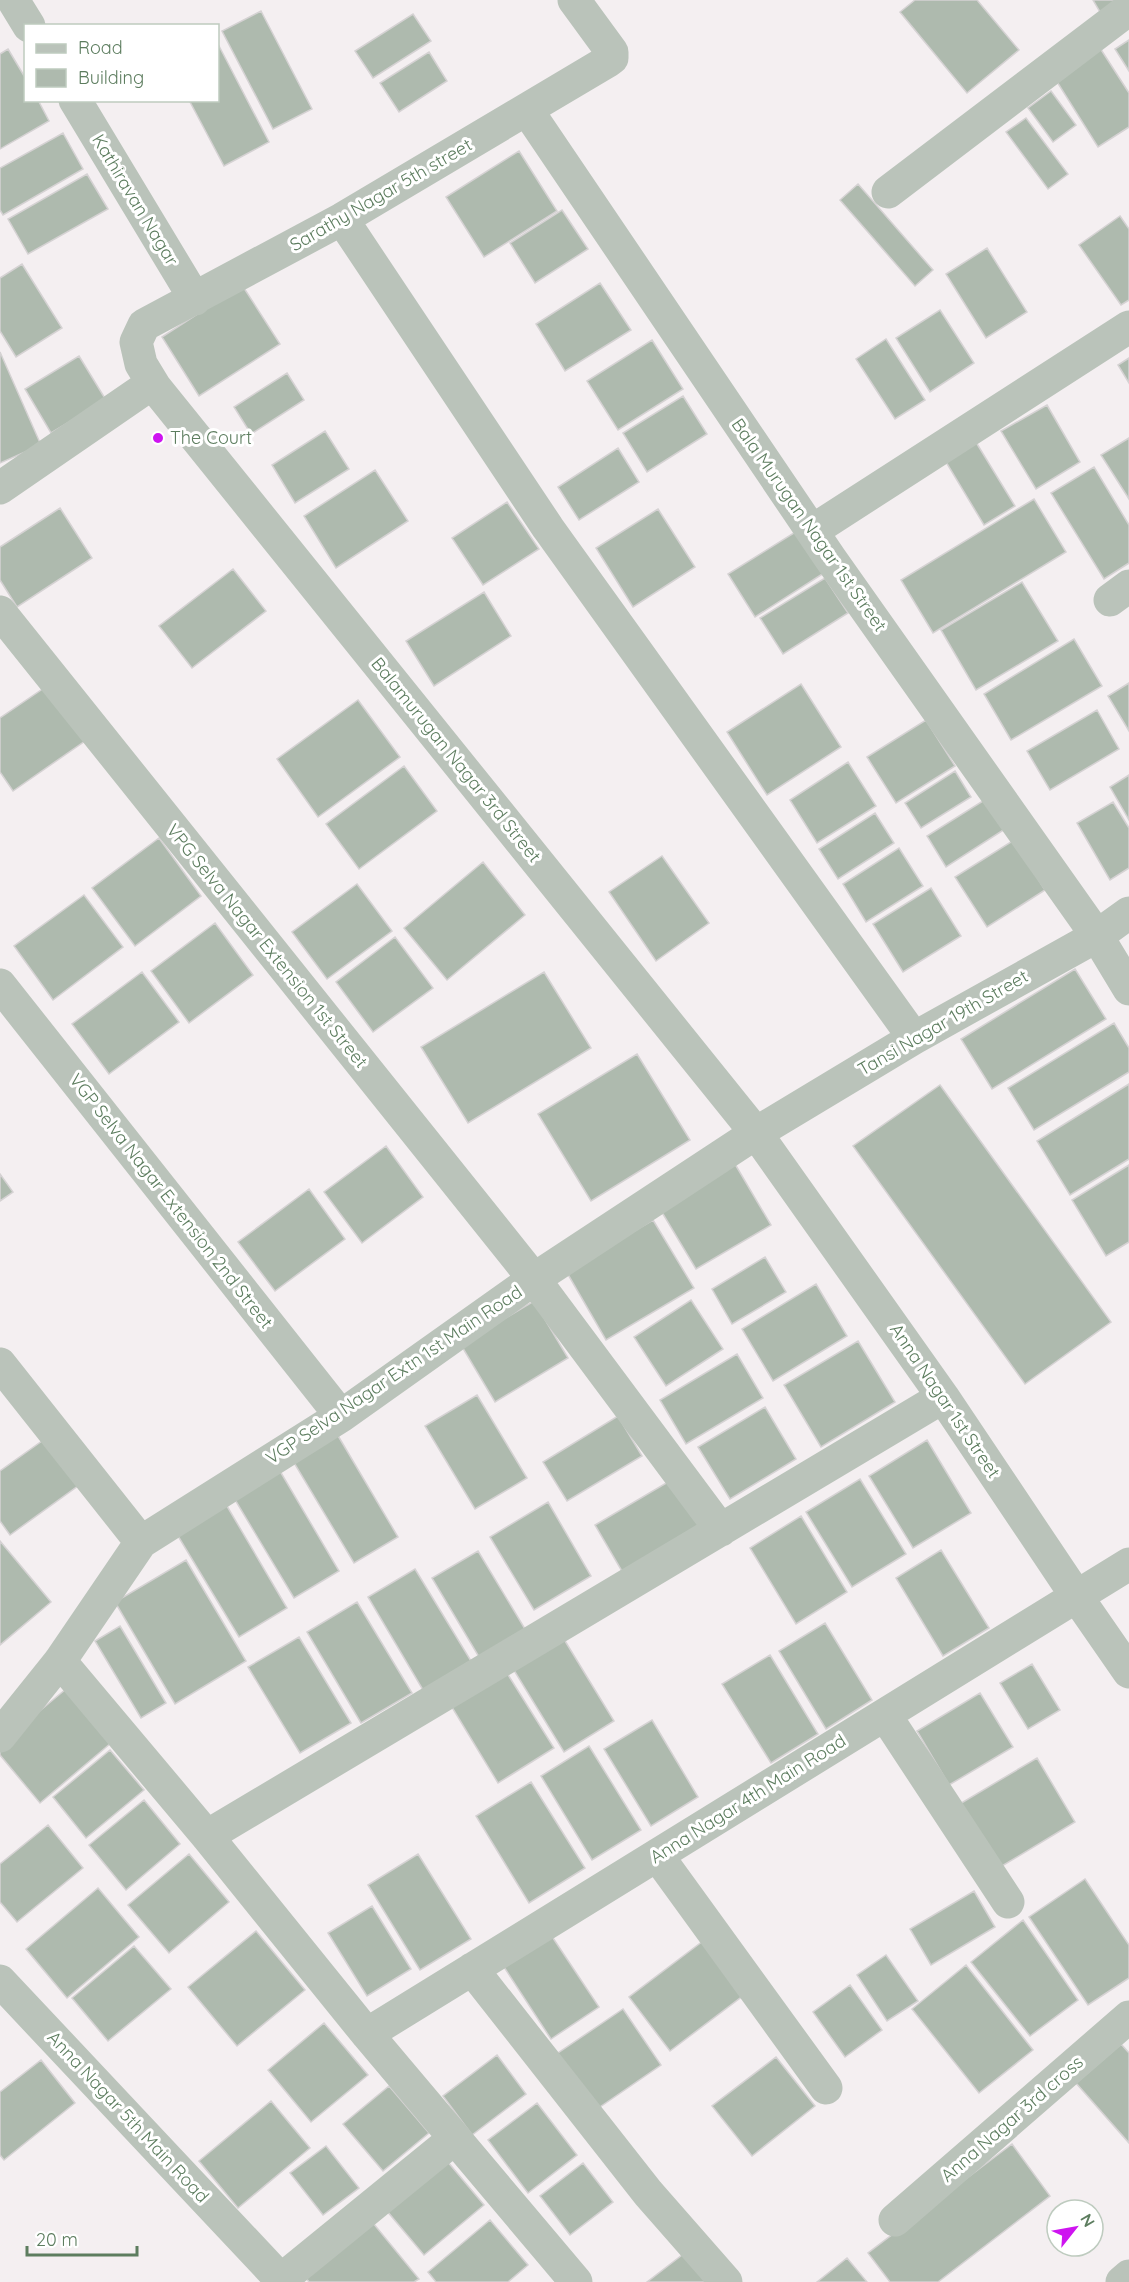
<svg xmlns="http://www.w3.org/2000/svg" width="1129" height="2282" font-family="Quicksand,sans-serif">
<rect width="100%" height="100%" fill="#f4eff1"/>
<path fill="#aebaae" stroke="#d5d2d3" stroke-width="1.5" d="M 915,0 L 977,0 L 1019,50 L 967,93 L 900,12 Z
M 1093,0 L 1120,0 L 1100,12 Z
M 261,11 L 312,109 L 273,129 L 222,31 Z
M 413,14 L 431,41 L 373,78 L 355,51 Z
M 1129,40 L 1129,71 L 1115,49 Z
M 218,44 L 269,142 L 224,166 L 189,100 L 218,100 Z
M 1100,48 L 1129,93 L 1129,127 L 1098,147 L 1054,77 Z
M 8,49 L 26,79 L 26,100 L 38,100 L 49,121 L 0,149 L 0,54 Z
M 429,52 L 447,81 L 399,112 L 380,83 Z
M 1051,91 L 1076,125 L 1053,142 L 1028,108 Z
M 1026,118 L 1068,174 L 1048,189 L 1006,132 Z
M 63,133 L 83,169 L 3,215 L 0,210 L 0,168 Z
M 519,151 L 557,211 L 484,257 L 446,197 Z
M 87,174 L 108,209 L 28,254 L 8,219 Z
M 858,184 L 933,270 L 915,286 L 840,200 Z
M 562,210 L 588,249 L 535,283 L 510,243 Z
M 1120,216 L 1129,229 L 1129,300 L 1121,305 L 1079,245 Z
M 987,248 L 1027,312 L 986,338 L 946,274 Z
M 22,264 L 62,328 L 16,357 L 0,331 L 0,278 Z
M 600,283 L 631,330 L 565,371 L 536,324 Z
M 242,285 L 280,344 L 199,396 L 162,337 Z
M 940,310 L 974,363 L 930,392 L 896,338 Z
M 886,339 L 925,400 L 895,419 L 856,359 Z
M 652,340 L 683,389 L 618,430 L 587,381 Z
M 0,352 L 41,445 L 0,463 Z
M 79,356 L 106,400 L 51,433 L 25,389 Z
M 1129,358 L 1129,383 L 1118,365 Z
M 287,373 L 304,400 L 251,434 L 234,407 Z
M 683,396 L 707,434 L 647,472 L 623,433 Z
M 1047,405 L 1080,462 L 1036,489 L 1001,431 Z
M 325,431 L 349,469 L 295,503 L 272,465 Z
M 1129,438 L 1129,499 L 1101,455 Z
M 974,439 L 1015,506 L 984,525 L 943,457 Z
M 618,448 L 639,482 L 579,520 L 558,487 Z
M 1094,467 L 1129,525 L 1129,563 L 1104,579 L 1051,493 Z
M 375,470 L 408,521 L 336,568 L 304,516 Z
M 1034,499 L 1066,552 L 933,633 L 901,580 Z
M 507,502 L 539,549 L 483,585 L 452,538 Z
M 60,508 L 92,558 L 17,607 L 0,580 L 0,547 Z
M 658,509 L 695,567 L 633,607 L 596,548 Z
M 797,531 L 824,573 L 755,617 L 728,574 Z
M 233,569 L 266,611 L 192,668 L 159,626 Z
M 825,578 L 848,613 L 783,654 L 760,618 Z
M 1022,582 L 1058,641 L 976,690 L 941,630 Z
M 484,592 L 511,636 L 434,686 L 406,641 Z
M 1074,639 L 1102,686 L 1011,740 L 984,694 Z
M 1129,683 L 1129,731 L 1108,696 Z
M 801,684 L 841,747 L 767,795 L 727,732 Z
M 47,686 L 85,741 L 13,791 L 0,772 L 0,718 Z
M 358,700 L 400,757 L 318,817 L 277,759 Z
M 1097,710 L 1119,749 L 1050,790 L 1027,751 Z
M 926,720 L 955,766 L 896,803 L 867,757 Z
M 848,762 L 876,806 L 817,843 L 790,800 Z
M 404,766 L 437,811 L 359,869 L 326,824 Z
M 955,771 L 971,797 L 921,828 L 905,803 Z
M 1129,775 L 1129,820 L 1110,787 Z
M 986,799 L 1005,829 L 946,867 L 927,836 Z
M 1113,802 L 1129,828 L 1129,868 L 1110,880 L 1077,823 Z
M 875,813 L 894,843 L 838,879 L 819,849 Z
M 159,838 L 201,896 L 135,946 L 92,888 Z
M 1014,840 L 1045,890 L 987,927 L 955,877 Z
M 899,848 L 923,886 L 866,922 L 843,884 Z
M 662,856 L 709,923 L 656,961 L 609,892 Z
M 483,862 L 525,915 L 447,980 L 404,928 Z
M 357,884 L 392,931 L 327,979 L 292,932 Z
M 931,888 L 961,936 L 903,972 L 873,924 Z
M 84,895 L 123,947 L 53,1000 L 14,946 Z
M 215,923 L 253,975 L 189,1023 L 151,971 Z
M 395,937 L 433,988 L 373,1032 L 336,982 Z
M 1075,969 L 1106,1019 L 992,1089 L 961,1039 Z
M 142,972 L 179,1022 L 109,1074 L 72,1024 Z
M 544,972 L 591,1048 L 468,1123 L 421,1047 Z
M 1114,1023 L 1129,1048 L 1129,1072 L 1034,1130 L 1008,1088 Z
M 637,1054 L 690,1140 L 591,1201 L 538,1114 Z
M 1129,1084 L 1129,1159 L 1070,1195 L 1037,1141 Z
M 940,1085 L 1111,1322 L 1025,1384 L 853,1146 Z
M 386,1146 L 423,1197 L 362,1243 L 324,1192 Z
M 732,1159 L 771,1225 L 696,1269 L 657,1204 Z
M 1129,1165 L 1129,1242 L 1106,1256 L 1072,1200 Z
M 0,1174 L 13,1192 L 0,1201 Z
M 309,1189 L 345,1239 L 275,1291 L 238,1242 Z
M 653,1220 L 694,1288 L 606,1340 L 566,1271 Z
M 765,1257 L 786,1292 L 732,1324 L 712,1289 Z
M 816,1284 L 847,1336 L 773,1381 L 742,1329 Z
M 691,1300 L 723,1349 L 666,1386 L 634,1337 Z
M 534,1301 L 568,1358 L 495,1402 L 461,1345 Z
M 858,1341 L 895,1402 L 821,1447 L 784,1385 Z
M 737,1354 L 763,1398 L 686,1444 L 660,1400 Z
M 477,1395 L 527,1478 L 475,1509 L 425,1426 Z
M 765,1407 L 796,1459 L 730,1499 L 698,1447 Z
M 618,1416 L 642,1456 L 567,1501 L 543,1462 Z
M 337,1434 L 398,1537 L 354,1563 L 293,1461 Z
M 49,1436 L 82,1483 L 10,1535 L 0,1521 L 0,1471 Z
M 927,1440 L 971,1513 L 913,1548 L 869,1476 Z
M 277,1466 L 339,1571 L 294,1598 L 231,1493 Z
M 673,1479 L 701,1526 L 623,1573 L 595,1525 Z
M 860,1479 L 906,1554 L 852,1587 L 806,1512 Z
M 224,1501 L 287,1608 L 239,1637 L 175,1531 Z
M 548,1502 L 591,1576 L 534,1610 L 490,1537 Z
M 801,1516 L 847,1592 L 796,1624 L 750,1548 Z
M 0,1541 L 51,1602 L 0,1645 Z
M 941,1550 L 989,1628 L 943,1656 L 896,1578 Z
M 478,1551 L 528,1634 L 482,1662 L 432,1578 Z
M 186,1560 L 246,1661 L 175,1704 L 115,1602 Z
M 415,1569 L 471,1661 L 423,1690 L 368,1597 Z
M 357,1602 L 412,1693 L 361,1723 L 307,1632 Z
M 825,1623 L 872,1700 L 826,1729 L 779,1651 Z
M 120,1626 L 166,1703 L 141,1718 L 95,1641 Z
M 562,1636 L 614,1721 L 564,1752 L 512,1667 Z
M 299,1637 L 351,1723 L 300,1753 L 248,1667 Z
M 770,1655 L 818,1734 L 771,1763 L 722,1684 Z
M 1032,1664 L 1060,1710 L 1028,1729 L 1000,1683 Z
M 505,1670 L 554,1748 L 498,1783 L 450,1704 Z
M 66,1689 L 111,1743 L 40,1803 L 0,1755 L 0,1744 Z
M 980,1693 L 1013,1747 L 949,1785 L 917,1731 Z
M 652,1720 L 698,1797 L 651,1826 L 604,1749 Z
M 589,1746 L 641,1830 L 592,1860 L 541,1776 Z
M 110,1750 L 144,1790 L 86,1838 L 53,1797 Z
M 1037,1758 L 1075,1822 L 997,1869 L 958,1805 Z
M 531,1782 L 585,1868 L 529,1903 L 476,1816 Z
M 144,1800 L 180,1844 L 126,1890 L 89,1845 Z
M 48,1825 L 83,1868 L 17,1922 L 0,1902 L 0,1864 Z
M 189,1854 L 229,1902 L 169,1953 L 128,1905 Z
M 418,1854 L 471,1939 L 420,1970 L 368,1885 Z
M 1085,1879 L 1129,1945 L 1129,1978 L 1088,2005 L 1029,1917 Z
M 98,1888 L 139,1937 L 67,1998 L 26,1949 Z
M 974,1891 L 995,1927 L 931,1965 L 910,1929 Z
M 372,1906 L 411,1969 L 367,1996 L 328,1933 Z
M 1023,1920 L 1078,2000 L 1030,2036 L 971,1962 Z
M 256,1931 L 305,1990 L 237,2046 L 188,1987 Z
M 549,1932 L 599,2007 L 551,2039 L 502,1964 Z
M 703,1941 L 744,1995 L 670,2051 L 629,1997 Z
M 134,1946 L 171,1989 L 108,2041 L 72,1998 Z
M 886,1955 L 918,2001 L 887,2021 L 857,1975 Z
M 966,1965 L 1033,2050 L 979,2093 L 912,2009 Z
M 850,1985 L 882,2030 L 845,2057 L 813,2012 Z
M 623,2009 L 661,2065 L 594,2111 L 555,2055 Z
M 324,2023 L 368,2075 L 311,2122 L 268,2070 Z
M 1121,2044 L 1129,2053 L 1129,2143 L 1076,2083 Z
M 497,2055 L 526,2094 L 472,2135 L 443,2096 Z
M 776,2057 L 815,2106 L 752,2156 L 712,2106 Z
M 41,2060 L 75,2103 L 4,2160 L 0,2155 L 0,2092 Z
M 389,2086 L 429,2133 L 383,2171 L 343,2124 Z
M 271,2101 L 310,2148 L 238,2208 L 199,2161 Z
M 537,2103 L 577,2155 L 528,2193 L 488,2140 Z
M 1012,2144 L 1050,2196 L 938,2282 L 890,2282 L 868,2253 Z
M 326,2146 L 359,2188 L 323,2215 L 290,2173 Z
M 447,2161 L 484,2205 L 424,2255 L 387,2211 Z
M 583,2163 L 613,2202 L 570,2235 L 540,2196 Z
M 490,2220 L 528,2265 L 508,2282 L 436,2282 L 428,2272 Z
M 373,2223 L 419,2279 L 414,2282 L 309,2282 L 306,2278 Z
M 686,2252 L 709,2282 L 647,2282 Z
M 847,2258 L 867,2282 L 817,2282 Z"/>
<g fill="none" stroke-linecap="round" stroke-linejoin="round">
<path stroke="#bac3ba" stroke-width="33" d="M 13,0 L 29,26
M 574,0 L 612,52 L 612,58 L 608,61 L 342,219 L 144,325 L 136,342 L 141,364 L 155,387 L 756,1133 L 943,1397 L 1077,1597 L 1129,1672
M 75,100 L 195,299
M 527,110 L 830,558 L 1097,936 L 1129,989
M 888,192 L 1129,9
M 342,219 L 548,528 L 914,1038
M 0,488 L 144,389 L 155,387
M 812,531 L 1129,327
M 1110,600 L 1129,586
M 0,612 L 534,1279 L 721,1530
M 0,985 L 341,1416
M 0,1364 L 141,1542
M 60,1661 L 207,1836 L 367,2034 L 576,2282
M 885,1715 L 1008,1902
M 0,1736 L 60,1661 L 141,1542 L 341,1416 L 534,1279 L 756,1133 L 914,1038 L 1097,936 L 1129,913
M 207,1836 L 943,1397
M 657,1855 L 826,2088
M 472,1969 L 648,2193 L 726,2282
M 0,1981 L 283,2282
M 367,2034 L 1129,1564
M 895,2220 L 1129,2017
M 282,2279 L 455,2138
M 1122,2282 L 1129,2276"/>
</g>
<circle fill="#ce14f0" stroke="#fff" stroke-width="2" cx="158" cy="438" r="6"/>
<g text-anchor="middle" stroke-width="6" stroke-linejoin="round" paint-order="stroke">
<g font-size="18" fill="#5d7d5f" stroke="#fff">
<text transform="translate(381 195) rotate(-30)" y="6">Sarathy Nagar 5th street</text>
<text transform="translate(135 200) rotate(59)" y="6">Kathiravan Nagar</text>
<text transform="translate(809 525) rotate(55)" y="6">Bala Murugan Nagar 1st Street</text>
<text transform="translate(456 760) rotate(51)" y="6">Balamurugan Nagar 3rd Street</text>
<text transform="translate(267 946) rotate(51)" y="6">VPG Selva Nagar Extension 1st Street</text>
<text transform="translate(943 1023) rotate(-30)" y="6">Tansi Nagar 19th Street</text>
<text transform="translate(171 1201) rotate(52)" y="6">VGP Selva Nagar Extension 2nd Street</text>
<text transform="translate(394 1375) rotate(-34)" y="6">VGP Selva Nagar Extn 1st Main Road</text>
<text transform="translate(945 1401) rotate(56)" y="6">Anna Nagar 1st Street</text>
<text transform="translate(748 1799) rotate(-32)" y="6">Anna Nagar 4th Main Road</text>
<text transform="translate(128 2117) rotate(47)" y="6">Anna Nagar 5th Main Road</text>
<text transform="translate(1012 2119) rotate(-41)" y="6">Anna Nagar 3rd cross</text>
</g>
<g font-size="18" fill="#5d7d5f" stroke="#fff" text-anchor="start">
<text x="170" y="444">The Court</text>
</g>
</g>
<rect x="24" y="24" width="195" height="78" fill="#ffffff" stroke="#becbbf" stroke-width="1.5"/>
<rect x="36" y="44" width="30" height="9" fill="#bac3ba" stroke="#becbbf" stroke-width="1.5"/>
<text x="78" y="54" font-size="18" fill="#5d7d5f">Road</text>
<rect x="36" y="69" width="30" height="18" fill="#aebaae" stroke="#becbbf" stroke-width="1.5"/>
<text x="78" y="84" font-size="18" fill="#5d7d5f">Building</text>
<g transform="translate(1075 2228) rotate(59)"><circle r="28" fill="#ffffff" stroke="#becbbf" stroke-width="1.5"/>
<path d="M0-4.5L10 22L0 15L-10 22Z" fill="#ce14f0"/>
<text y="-9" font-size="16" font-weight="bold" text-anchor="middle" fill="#5d7d5f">N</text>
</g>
<path d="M27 2246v9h110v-9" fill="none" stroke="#5d7d5f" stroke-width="3"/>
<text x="36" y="2246" font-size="18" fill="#5d7d5f" stroke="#ffffff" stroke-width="4.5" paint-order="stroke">20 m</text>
</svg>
